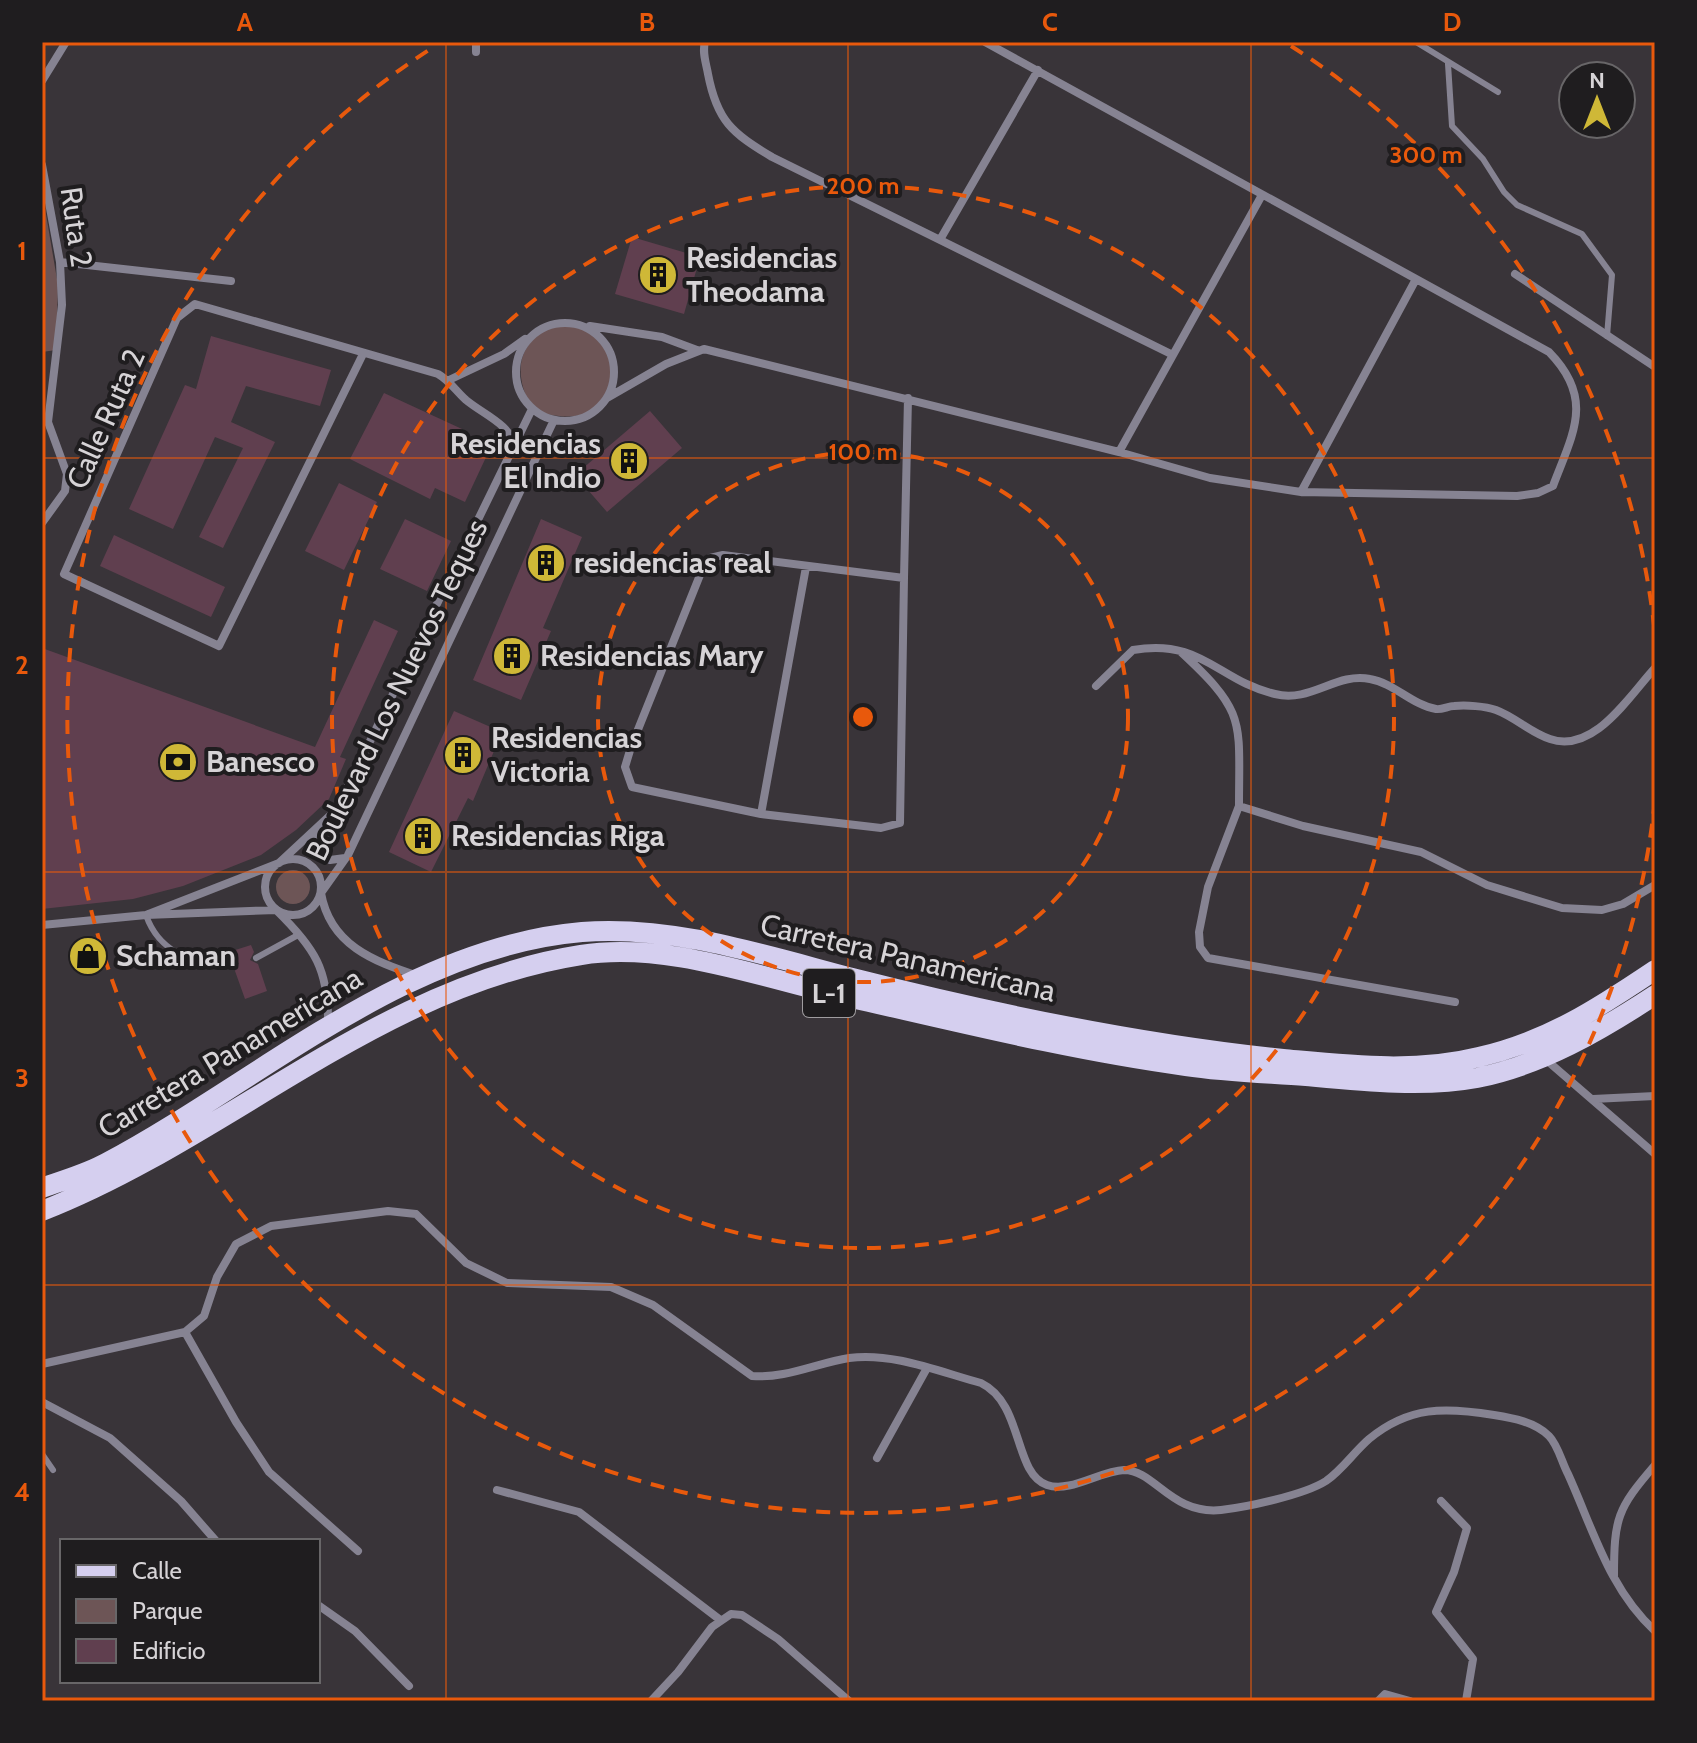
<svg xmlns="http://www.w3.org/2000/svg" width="1697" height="1743" font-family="Cabin,sans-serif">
<rect width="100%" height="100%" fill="#393439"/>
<path fill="#6d5556" d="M 42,191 L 58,285 L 56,350 L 42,352 Z
M 555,323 C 647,323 629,448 532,409 C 513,373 516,344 555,323 Z
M276 887a17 17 0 1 1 34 0a17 17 0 1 1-34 0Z"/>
<path fill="#603f4f" d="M 632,237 L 700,257 L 684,314 L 615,294 Z
M 211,336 L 331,370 L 320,406 L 246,386 L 231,422 L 275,442 L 223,548 L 199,537 L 243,448 L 215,437 L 173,529 L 129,509 L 185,385 L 196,389 Z
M 384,393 L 462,429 L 457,438 L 488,453 L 465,502 L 435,488 L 430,499 L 350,459 Z
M 650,411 L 682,448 L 607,512 L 575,475 Z
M 339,483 L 377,502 L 344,570 L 305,551 Z
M 405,519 L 451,541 L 427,591 L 380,569 Z
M 541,519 L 582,537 L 543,628 L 551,631 L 521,700 L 473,680 Z
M 114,535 L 225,587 L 211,617 L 100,566 Z
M 374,620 L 398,631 L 340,757 L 346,759 L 329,799 L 296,830 L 261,855 L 183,886 L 133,899 L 42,909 L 42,648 L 315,747 Z
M 454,711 L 502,732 L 473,801 L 468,798 L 431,872 L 389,852 Z
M 251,945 L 254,952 L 250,960 L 258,964 L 267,991 L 245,999 L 235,971 L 239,963 L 231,959 L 229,952 Z"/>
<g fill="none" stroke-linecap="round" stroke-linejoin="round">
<path stroke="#868392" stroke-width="6" d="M 1416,42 L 1498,92
M 1448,64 L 1452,126 L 1483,159 L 1504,192 L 1517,205 L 1582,234 L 1612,275 L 1607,336
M 146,915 C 159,953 195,965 233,965
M 256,958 L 298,935
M 42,1454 L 53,1470"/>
<path stroke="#868392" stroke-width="8" d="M 476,42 L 476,52
M 705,42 C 702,52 706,63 708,74 C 717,121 732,133 772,157 L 1173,355
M 42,81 L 66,42
M 42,165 L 60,262 L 62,305 L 48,422 L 67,474 L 65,491 L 42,523
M 941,238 L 1038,70
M 60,262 L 231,281
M 1515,274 L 1655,367
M516 372a49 49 0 1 1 98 0a49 49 0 1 1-98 0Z
M 590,326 L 662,337 L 697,350
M 363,354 L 219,646 L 64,574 L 177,318 L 195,304 L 438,374 C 450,381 456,391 466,400 C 484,415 509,423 516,448
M 449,380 L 504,354 L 525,339
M 607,398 L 666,364 L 704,349 L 1119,452 L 1210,478 L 1301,492 L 1517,496 L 1538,493 L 1553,486 C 1573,433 1595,399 1549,352 L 985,42
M 1119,452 L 1262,195
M 1301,492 L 1415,281
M 723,555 L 904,578 L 900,823 L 881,828 L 761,814 L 632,787 L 625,767 L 631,747 L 702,570 L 710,558 Z
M 904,578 L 908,398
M 1181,652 C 1247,713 1239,720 1239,806 L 1303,826 L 1421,852 L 1487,885 L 1562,908 L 1602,910 L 1623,904 L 1655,885
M 1096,686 L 1133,650 C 1202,638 1218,681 1275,694 C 1311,703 1336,672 1370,679 C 1394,683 1412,705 1436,709 C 1442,710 1448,706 1454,706 C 1466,705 1485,706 1496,710 C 1515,717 1531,733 1550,739 C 1594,754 1629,696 1655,668
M 1239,806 L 1208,887 L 1199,932 L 1200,947 L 1208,958 L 1455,1002
M 761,814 L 806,567
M 317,831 L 314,843 L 318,855 L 330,860 L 345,858
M265 887a28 28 0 1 1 56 0a28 28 0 1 1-56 0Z
M 146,915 L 279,863 L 337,809 L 532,409
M 42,925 L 146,915 L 276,910 C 315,948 329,970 328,1025
M 418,976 C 373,961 330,945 321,893 L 348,855 L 554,420
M 1544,1058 L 1655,1154
M 1593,1099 L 1655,1096
M 185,1332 L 236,1422 L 269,1472 L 358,1551
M 42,1364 L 185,1332 L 204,1316 L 217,1277 L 236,1244 L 271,1226 L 388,1211 L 416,1214 L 466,1263 L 507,1283 L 611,1287 L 653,1305 L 752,1376 C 785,1379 817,1363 849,1358 C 893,1352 940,1372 981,1383 C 1024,1404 1013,1473 1047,1485 C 1070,1493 1100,1471 1124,1470 C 1155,1470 1171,1515 1221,1510 C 1247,1507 1304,1495 1326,1481 C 1342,1470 1354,1452 1369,1439 C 1409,1406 1445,1407 1494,1415 C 1513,1418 1535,1422 1549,1436 C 1558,1445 1562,1463 1568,1474 C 1593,1529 1609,1589 1655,1631
M 42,1402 L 110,1438 L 181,1501 L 216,1541
M 877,1458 L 927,1368
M 497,1490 L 579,1512 L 719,1619
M 1441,1501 L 1467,1528 L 1454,1572 L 1436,1612 L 1473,1659 L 1466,1701
M 1614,1577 C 1614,1518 1617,1509 1655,1465
M 318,1605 L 355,1631 L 409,1686
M 651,1701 L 678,1672 L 712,1627 L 731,1614 L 742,1615 L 778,1639 L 849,1701
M 1378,1701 L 1385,1694 L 1410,1701"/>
<path stroke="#d5cfef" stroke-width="20" d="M 42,1188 C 63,1180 86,1174 106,1163 C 257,1083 404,947 582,932 C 673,925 764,955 852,978 C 994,1014 1137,1044 1283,1059 C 1348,1065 1415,1073 1479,1057 C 1548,1041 1597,1009 1655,970
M 42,1211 C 228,1138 377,987 581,955 C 664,942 753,975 834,994 C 950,1020 1068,1050 1186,1066 C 1226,1072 1266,1073 1306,1076 C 1359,1081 1424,1088 1477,1078 C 1542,1065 1600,1031 1655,995"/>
</g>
<path fill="none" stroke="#e8590c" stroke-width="2" stroke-opacity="0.55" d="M 446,42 L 446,1701M 848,42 L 848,1701M 1251,42 L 1251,1701M 42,458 L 1655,458M 42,872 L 1655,872M 42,1285 L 1655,1285"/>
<g fill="none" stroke="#e8590c" stroke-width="4" stroke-dasharray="14 10">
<circle cx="863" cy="717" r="265"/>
<circle cx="863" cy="717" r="531"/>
<path d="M1655 800A796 796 0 1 1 435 46M1291 46A796 796 0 0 1 1655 634"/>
</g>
<defs>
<g id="building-disc" transform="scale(2)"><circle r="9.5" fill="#cfb837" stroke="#1f1d1f"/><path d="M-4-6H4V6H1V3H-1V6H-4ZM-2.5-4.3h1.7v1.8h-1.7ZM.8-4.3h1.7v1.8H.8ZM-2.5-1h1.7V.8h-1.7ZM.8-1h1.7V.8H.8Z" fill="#111"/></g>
<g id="bank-disc" transform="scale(2)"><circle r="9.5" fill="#cfb837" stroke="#1f1d1f"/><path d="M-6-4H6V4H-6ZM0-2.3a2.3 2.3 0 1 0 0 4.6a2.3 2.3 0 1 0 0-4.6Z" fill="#111"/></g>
<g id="shop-disc" transform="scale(2)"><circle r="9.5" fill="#cfb837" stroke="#1f1d1f"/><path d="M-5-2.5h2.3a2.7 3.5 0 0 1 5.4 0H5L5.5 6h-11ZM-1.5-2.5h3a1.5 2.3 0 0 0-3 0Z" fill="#111"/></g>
</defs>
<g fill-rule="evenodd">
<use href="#building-disc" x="658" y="275"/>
<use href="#building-disc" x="629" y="461"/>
<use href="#building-disc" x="546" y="563"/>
<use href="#building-disc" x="512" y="656"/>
<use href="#building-disc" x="463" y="755"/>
<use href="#bank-disc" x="178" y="762"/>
<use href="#building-disc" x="423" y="836"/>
<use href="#shop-disc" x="88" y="956"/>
</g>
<g text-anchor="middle" stroke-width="8" stroke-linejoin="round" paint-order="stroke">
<rect fill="#1f1d1f" stroke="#9f9c9f" stroke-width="2" x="803" y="969" width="52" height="48" rx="6"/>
<g font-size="28" font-weight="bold" fill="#d6d3d6">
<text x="829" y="1003">L-1</text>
</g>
<g font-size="30" fill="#d6d3d6" stroke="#1f1d1f">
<text transform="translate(76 227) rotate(82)" y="10">Ruta 2</text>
<text transform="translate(106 419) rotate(-66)" y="10">Calle Ruta 2</text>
<text transform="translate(397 690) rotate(-64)" y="10">Boulevard Los Nuevos Teques</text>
<text transform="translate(908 958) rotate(13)" y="10">Carretera Panamericana</text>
<text transform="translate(230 1053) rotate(-31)" y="10">Carretera Panamericana</text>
</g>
<g font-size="30" font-weight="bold" fill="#d6d3d6" stroke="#1f1d1f" text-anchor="start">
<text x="686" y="268">Residencias<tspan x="686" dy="34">Theodama</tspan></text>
<text x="601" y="454" text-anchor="end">Residencias<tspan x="601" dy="34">El Indio</tspan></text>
<text x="574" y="573">residencias real</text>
<text x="540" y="666">Residencias Mary</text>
<text x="491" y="748">Residencias<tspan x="491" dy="34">Victoria</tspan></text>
<text x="206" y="772">Banesco</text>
<text x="451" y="846">Residencias Riga</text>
<text x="116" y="966">Schaman</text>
</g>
</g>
<circle cx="863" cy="717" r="12" fill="#e8590c" stroke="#1f1d1f" stroke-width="4"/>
<g font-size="24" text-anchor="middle" font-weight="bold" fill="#e8590c" stroke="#1f1d1f" stroke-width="8" stroke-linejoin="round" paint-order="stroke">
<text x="1426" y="163">300 m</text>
<text x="863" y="194">200 m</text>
<text x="863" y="460">100 m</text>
</g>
<rect width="1697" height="1743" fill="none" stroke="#1f1d1f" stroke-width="88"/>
<rect x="60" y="1539" width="260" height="144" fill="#1f1d1f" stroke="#686668" stroke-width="2"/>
<rect x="76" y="1565" width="40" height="12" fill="#d5cfef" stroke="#686668" stroke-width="2"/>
<text x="132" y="1579" font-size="24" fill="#d6d3d6">Calle</text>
<rect x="76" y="1599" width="40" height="24" fill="#6d5556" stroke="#686668" stroke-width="2"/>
<text x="132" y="1619" font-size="24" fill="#d6d3d6">Parque</text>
<rect x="76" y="1639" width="40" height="24" fill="#603f4f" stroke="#686668" stroke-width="2"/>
<text x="132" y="1659" font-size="24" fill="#d6d3d6">Edificio</text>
<g transform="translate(1597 100)"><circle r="38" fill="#1f1d1f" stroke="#686668" stroke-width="2"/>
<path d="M0-6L14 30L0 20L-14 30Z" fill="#cfb837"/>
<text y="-12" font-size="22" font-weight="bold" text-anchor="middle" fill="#d6d3d6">N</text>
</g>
<rect x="44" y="44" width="1609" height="1655" fill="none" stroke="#e8590c" stroke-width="3"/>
<g font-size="26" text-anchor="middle" font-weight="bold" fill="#e8590c">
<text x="245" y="31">A</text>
<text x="647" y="31">B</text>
<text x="1050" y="31">C</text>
<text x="1452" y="31">D</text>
<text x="22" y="260">1</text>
<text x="22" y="674">2</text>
<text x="22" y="1087">3</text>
<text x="22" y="1501">4</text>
</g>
</svg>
